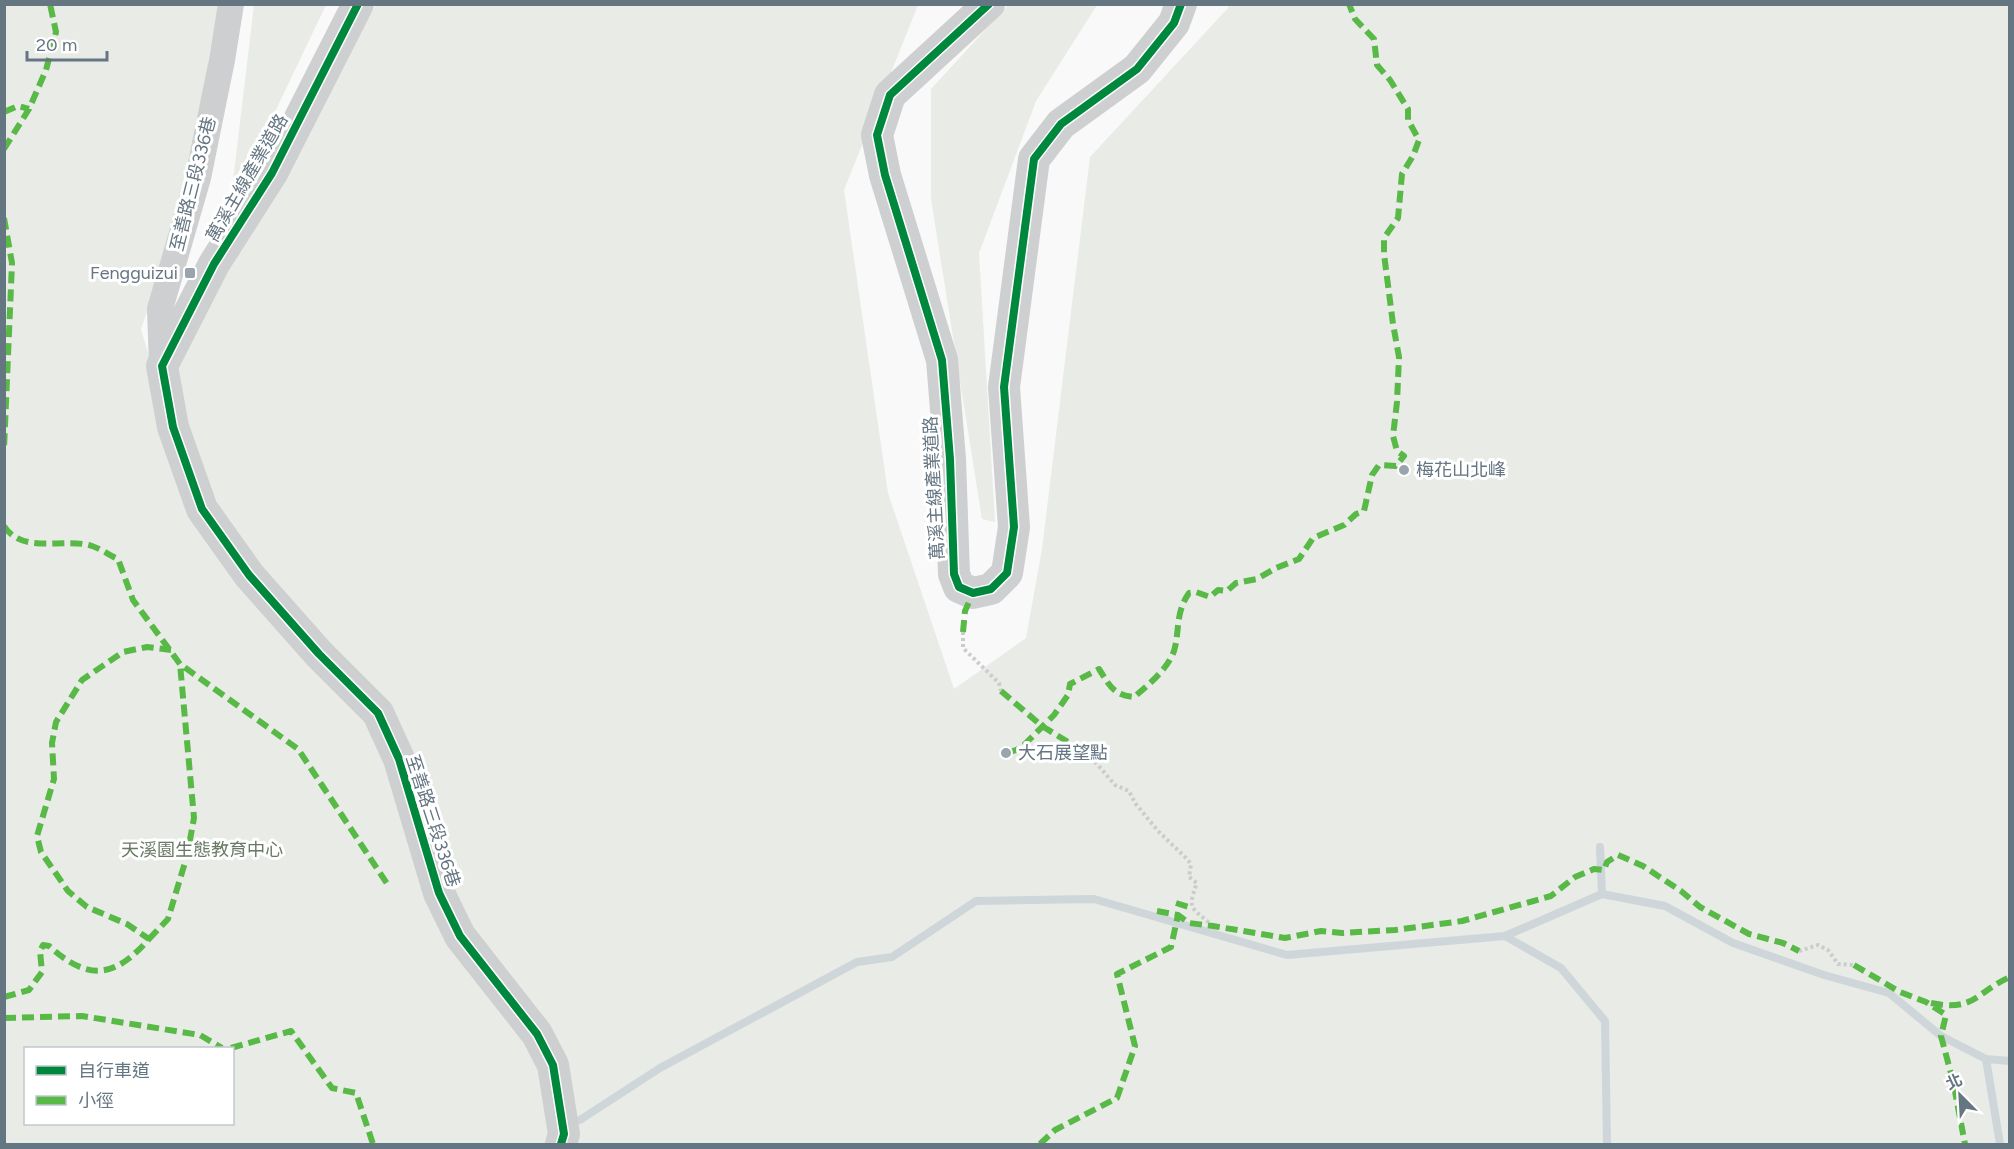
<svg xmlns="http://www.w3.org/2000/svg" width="2014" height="1149" font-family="Figtree,'Noto Sans TC',sans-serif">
<rect width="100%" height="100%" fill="#f9f9f9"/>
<path fill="#e8ebe6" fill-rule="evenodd" d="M 5,5 L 218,5 L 184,205 L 141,329 L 153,370 L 209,302 L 376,5 L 918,5 L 844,190 L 888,493 L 954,689 L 1026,638 L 1042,549 L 1090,157 L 1228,8 L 1229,5 L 2009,5 L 2009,1144 L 5,1144 ZM 26,1048 L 232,1048 L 232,1124 L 26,1124 Z
M 254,5 L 326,5 L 230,206 Z
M 1008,5 L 1097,5 L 1036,101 L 979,253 L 995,522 L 982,519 L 931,199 L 931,89 Z"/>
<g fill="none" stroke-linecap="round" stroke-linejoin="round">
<path stroke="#ced6d9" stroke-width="8" d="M 1600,847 L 1602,894
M 1505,936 L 1561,968 L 1605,1021 L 1607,1144
M 1986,1059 L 2000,1144
M 580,1120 L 660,1068 L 857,962 L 892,957 L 976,901 L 1094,899 L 1287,955 L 1505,936 L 1602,894 L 1665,906 L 1733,943 L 1824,975 L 1889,993 L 1941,1036 L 1986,1059 L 2010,1061"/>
<path stroke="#cbcccd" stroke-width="4" stroke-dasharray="3 3" stroke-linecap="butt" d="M 963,632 L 963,648 L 999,683 L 1001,691
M 1081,750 L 1097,764 L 1115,785 L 1129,791 L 1135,803 L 1158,831 L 1186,858 L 1191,864 L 1189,877 L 1197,883 C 1186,911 1193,908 1213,926
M 1799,951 L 1818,945 L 1828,950 L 1838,964 L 1854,965"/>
<path stroke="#cecfd0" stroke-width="26" d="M 162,366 L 160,309 L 198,178 L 222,60 L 231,4"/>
<path stroke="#cecfd0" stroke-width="32" d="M 358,4 L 272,173 L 214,264 L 162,366 L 173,427 L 202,509 L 249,575 L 319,654 L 378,713 L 399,759 L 439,893 L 460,936 L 537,1034 L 553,1065 L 564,1134 L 561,1144
M 989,4 L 890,95 L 877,135 L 885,175 L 942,360 L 950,459 L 954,574 L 959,587 L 973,593 L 991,589 L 1007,573 L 1014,527 L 1004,387 L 1034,159 L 1061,124 L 1137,69 L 1174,23 L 1181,4"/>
<path stroke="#58b947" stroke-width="6" stroke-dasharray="12 6" stroke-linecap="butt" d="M 4,112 L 18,106 L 29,109
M 4,149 L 29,109 L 46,70 L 56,32 L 50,4
M 4,218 L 12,263 L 4,449
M 4,526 C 22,555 65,537 92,546 C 101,549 109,555 118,559 L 133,600 L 180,664 L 298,749 L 388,885
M 963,632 L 965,611 L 973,593
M 1001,691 L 1042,726 L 1081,750
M 1008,753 L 1021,748 L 1054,715 L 1068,695 L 1070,684 L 1099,669 C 1110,686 1113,695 1134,697 C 1147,686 1168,669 1174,651 C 1180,630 1175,613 1189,593 L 1196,592 L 1210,597 L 1218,590 L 1227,591 L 1236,583 L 1257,579 L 1276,568 L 1299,559 L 1313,538 L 1344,525 L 1356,514 L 1364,511 L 1372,475 L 1379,465 L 1396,466 L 1404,456 L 1397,451 L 1393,436 L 1397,402 L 1399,357 L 1393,324 L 1384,254 L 1384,238 L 1398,218 L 1402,174 L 1413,156 L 1419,140 L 1408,120 L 1408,109 L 1390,80 L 1377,65 L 1374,39 L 1355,19 L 1349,4
M 1176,903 L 1192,908
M 1157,911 L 1178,915 L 1189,923 L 1213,926 L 1285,938 L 1321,931 L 1342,933 L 1395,930 L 1462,921 L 1551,896 L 1575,877 L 1594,869 L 1604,870 L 1607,862 L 1618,855 L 1643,866 L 1681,891 L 1700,907 L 1749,934 L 1783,943 L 1799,951
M 149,939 L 168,919 L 187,856 L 194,818 L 180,664
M 1854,965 L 1900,992 L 1926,1002 L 1946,1015 L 1941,1036 L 1953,1081 L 1965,1144
M 4,997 L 29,990 L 42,972 L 40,951 L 43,945 L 49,946 C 88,981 114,979 149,939 L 127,924 L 87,907 L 68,891 L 41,852 L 37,836 L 54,779 L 52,743 L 56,722 L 82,680 L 123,652 L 147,647 L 171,650
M 1931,1003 C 1975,1012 1976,992 2010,977
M 4,1018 L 82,1016 L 200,1035 L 222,1048
M 231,1048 L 291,1031 L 332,1088 L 356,1093 L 373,1144
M 1040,1144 L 1055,1130 L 1117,1098 L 1135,1046 L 1117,974 L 1171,947 L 1178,915"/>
<g stroke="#fff" stroke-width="11">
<path id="cycleway" d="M 358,4 L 272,173 L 214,264 L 162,366 L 173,427 L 202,509 L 249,575 L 319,654 L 378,713 L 399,759 L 439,893 L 460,936 L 537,1034 L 553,1065 L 564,1134 L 561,1144
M 989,4 L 890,95 L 877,135 L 885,175 L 942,360 L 950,459 L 954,574 L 959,587 L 973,593 L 991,589 L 1007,573 L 1014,527 L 1004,387 L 1034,159 L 1061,124 L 1137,69 L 1174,23 L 1181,4"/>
</g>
<use href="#cycleway" stroke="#00873e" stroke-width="8"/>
</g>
<g fill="#99a4ac" stroke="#fff" stroke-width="2">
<rect x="184" y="267" width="12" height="12" rx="3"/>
<circle cx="1404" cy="470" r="6"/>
<circle cx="1006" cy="753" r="6"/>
</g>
<g text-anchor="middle" stroke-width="6" stroke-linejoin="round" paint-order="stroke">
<g font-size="18" fill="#657683" stroke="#fff">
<text transform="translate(247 178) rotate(-60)" y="6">萬溪主線產業道路</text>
<text transform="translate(193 184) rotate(-76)" y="6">至善路三段336巷</text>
<text transform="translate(934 488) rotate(-93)" y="6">萬溪主線產業道路</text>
<text transform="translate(433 821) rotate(72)" y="6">至善路三段336巷</text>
</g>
<g font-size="18" fill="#657683" stroke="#fff" text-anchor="start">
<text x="178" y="279" text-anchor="end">Fengguizui</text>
<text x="1416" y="476">梅花山北峰</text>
<text x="1018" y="759">大石展望點</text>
</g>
<g font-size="18" fill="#687a64" stroke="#fff">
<text x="202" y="856">天溪園生態教育中心</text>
</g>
</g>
<rect width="2014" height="1149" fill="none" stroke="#657683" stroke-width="12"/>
<rect x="24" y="1047" width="210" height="78" fill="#ffffff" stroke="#c1c8cd" stroke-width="1.5"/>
<rect x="36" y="1066" width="30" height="9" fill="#00873e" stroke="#c1c8cd" stroke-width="1.5"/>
<text x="78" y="1077" font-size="18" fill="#657683">自行車道</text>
<rect x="36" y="1096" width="30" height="9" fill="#58b947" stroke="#c1c8cd" stroke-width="1.5"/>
<text x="78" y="1107" font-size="18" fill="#657683">小徑</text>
<g transform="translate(1960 1095) rotate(336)" stroke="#ffffff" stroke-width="4.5" paint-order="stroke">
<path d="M0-4.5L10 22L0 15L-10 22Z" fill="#657683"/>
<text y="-9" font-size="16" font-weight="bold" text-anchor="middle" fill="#657683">北</text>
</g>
<path d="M27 51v9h80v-9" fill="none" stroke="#657683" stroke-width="3"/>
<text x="36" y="51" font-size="18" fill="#657683" stroke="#ffffff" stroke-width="4.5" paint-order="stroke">20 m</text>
</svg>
